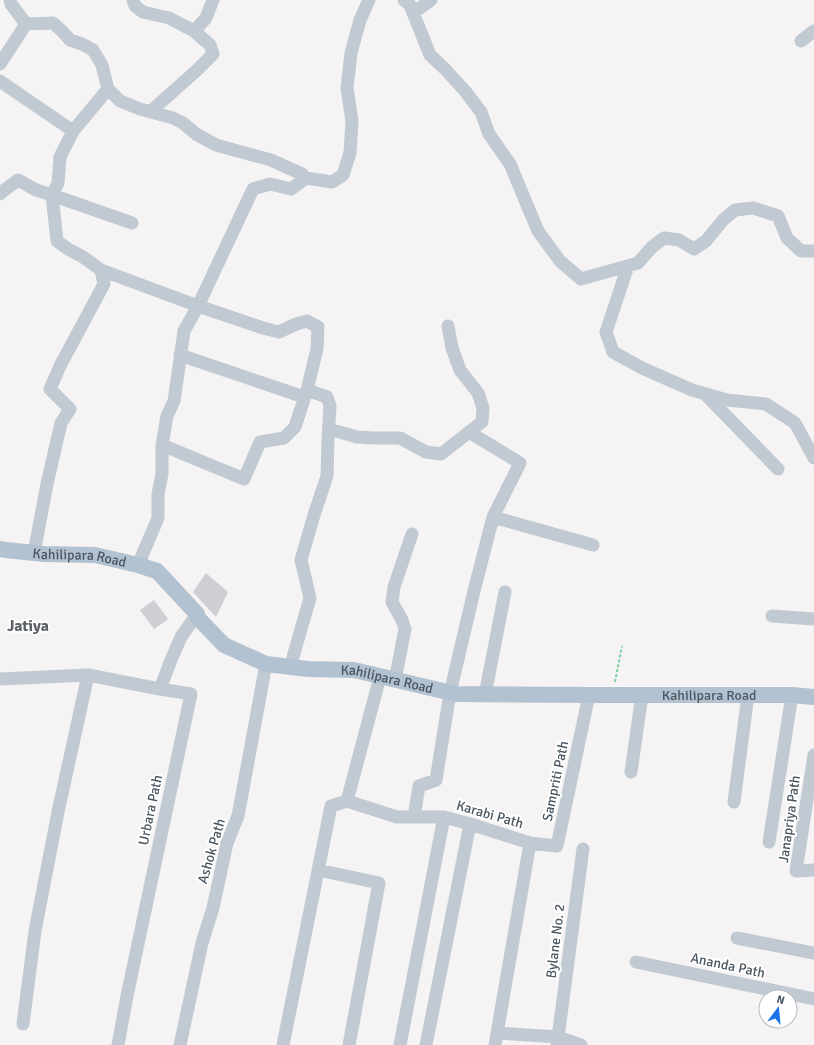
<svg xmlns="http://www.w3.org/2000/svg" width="814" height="1045" font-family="Signika,sans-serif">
<rect width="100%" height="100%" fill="#f5f3f3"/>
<path fill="#cdcfd5" d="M 206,573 L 228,592 L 216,617 L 193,592 Z
M 154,600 L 168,619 L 154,629 L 140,610 Z"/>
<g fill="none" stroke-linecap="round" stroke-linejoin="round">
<path stroke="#7ad0a6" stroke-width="2" stroke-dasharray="3 2" stroke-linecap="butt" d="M 615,682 L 622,646"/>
<path stroke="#c1cad2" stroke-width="13" d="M 133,0 L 135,6 L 143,12 L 169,18 L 194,31 L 210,45 L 213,54 L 196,71 L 150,112
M 404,0 L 410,5 L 430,55 L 445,69 L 465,91 L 481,112 L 489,134 L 510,164 L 538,231 L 560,261 L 581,279 L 638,263 L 652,247 L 664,238 L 679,240 L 694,249 L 706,241 L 723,220 L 735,210 L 753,208 L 778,216 L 787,238 L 801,251 L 814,251
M 413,13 L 431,0
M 26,24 L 53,23 L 62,31 L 70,40 L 82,44 L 93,50 L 102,65 L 108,89
M 194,31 L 206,18 L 213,0
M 801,41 L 814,31
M 0,64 L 26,24 L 11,4 L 10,0
M 0,81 L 73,131 L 60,157 L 58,183 L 52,195 L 36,190 L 18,180 L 3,191 L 0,194
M 73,131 L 108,89 L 120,101 L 140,109 L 173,118 L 183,123 L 196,134 L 216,145 L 271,160 L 302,174 L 306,178
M 628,266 L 606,332 L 613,352 L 642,368 L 692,390 L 727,400 L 766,404 L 795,423 L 814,458
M 101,270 L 198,306 L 253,189 L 270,184 L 291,189 L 306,178 L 332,182 L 343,175 L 350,153 L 352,121 L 347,88 L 351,53 L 360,20 L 369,0
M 180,355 L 304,397
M 705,394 L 778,469
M 329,429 L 357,437 L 374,438 L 400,438 L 426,452 L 441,454 L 482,422 L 483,408 L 478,393 L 460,370 L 452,348 L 448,326
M 469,432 L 520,463 L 493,517 L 593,545
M 162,445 L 244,479 L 260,442 L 284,438 L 295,427 L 307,390
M 34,553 L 47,484 L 61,423 L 70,409 L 50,389 L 60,366 L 104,284 L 101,270 L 83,257 L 68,249 L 57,241 L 52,195 L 132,223
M 138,565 L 158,518 L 158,494 L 162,474 L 162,445 L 167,416 L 174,401 L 184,331 L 198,306 L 263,328 L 279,332 L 296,324 L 307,321 L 318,327 L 317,349 L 307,390 L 327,397 L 330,406 L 328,440 L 327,476 L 314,515 L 301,560 L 310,598 L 293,657 L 291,667
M 772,616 L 814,619
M 0,679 L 88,675
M 395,680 L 405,629 L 402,620 L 392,602 L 394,587 L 412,534
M 485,695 L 505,592
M 814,755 L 796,871 L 814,870
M 631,772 L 642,695
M 347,801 L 397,817 L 444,817
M 734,802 L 748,695
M 414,817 L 419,786 L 436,780 L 450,693 L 474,591 L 493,517
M 769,842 L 792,695
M 530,843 L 557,846 L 589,695
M 318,870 L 379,883 L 349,1045
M 737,938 L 814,953
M 636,962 L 814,999
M 23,1024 L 35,931 L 58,812 L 88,675 L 160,689
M 498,1033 L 559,1037 L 581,1045
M 118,1045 L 127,996 L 191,694 L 160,689 L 171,660 L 181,637 L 197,614
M 180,1045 L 202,943 L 213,908 L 227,843 L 238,816 L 266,664
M 283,1045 L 331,806 L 347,801 L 380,677
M 400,1045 L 444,817 L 470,824 L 530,843 L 495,1045
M 426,1045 L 470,824
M 557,1045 L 583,849"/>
<path stroke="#b3c2d1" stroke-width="16" id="s1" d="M 0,549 L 6,550 L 44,554 L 95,555 L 138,565 L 157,571 L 197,614 L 198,618 L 224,645 L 266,664 L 308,669 L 354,670 L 456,694 L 589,695 L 792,695 L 814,697"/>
</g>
<g text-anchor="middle" stroke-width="4" stroke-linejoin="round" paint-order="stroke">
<g font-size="14" fill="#4a5661" stroke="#fff">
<text dy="5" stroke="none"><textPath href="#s1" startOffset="80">Kahilipara Road</textPath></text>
<text dy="5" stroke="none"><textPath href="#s1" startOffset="428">Kahilipara Road</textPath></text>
<text dy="5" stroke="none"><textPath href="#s1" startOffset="752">Kahilipara Road</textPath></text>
<text transform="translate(555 781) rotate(-78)" y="5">Sampriti Path</text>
<text transform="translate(150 810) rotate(-78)" y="5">Urbara Path</text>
<text transform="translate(490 814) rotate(16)" y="5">Karabi Path</text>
<text transform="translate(789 819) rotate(-82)" y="5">Janapriya Path</text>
<text transform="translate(211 851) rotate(-74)" y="5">Ashok Path</text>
<text transform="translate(555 941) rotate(-83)" y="5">Bylane No. 2</text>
<text transform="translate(728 965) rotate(12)" y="5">Ananda Path</text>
</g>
<g font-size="16" font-weight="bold" fill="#5f6368" stroke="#fff">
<text x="28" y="631">Jatiya</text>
</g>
</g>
<g transform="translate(778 1009) rotate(16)"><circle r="19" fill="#ffffff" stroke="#b7bbc0"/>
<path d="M0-3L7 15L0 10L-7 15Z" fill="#1a73e8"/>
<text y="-6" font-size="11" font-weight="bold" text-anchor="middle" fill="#4a5661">N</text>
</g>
</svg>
